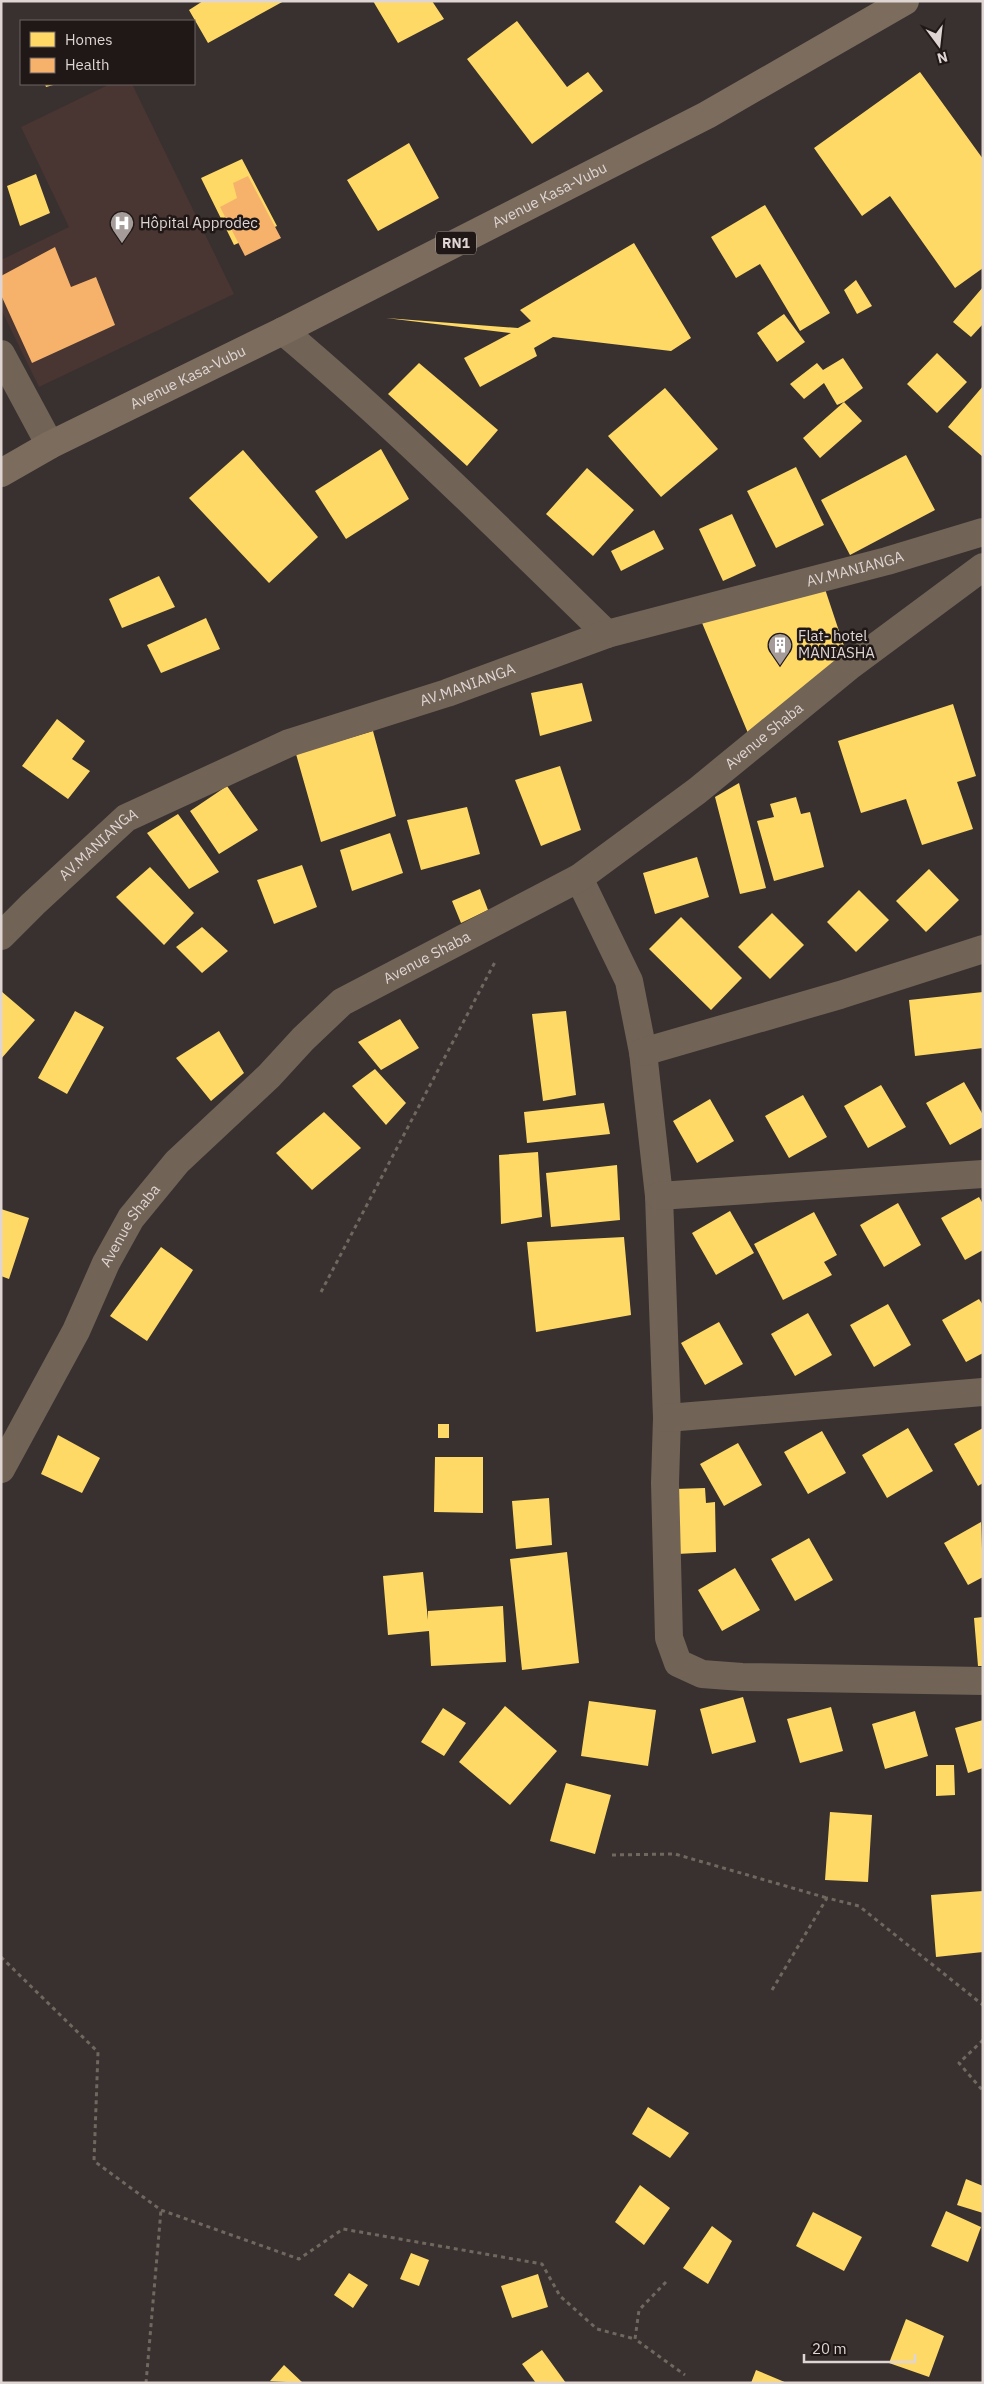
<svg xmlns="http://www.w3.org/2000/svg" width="984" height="2384" font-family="'IBM Plex Sans',sans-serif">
<rect width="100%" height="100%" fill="#39312f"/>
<path fill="#493531" d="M 110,84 L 132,84 L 234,294 L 39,387 L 1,309 L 1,260 L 69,227 L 21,127 Z"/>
<path fill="#ffd966" d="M 203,1 L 284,1 L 208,43 L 189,10 Z
M 373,1 L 432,1 L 444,19 L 398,43 Z
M 517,21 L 567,87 L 588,72 L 603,91 L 532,144 L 467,59 Z
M 920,72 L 983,159 L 983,268 L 955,288 L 890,196 L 862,216 L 814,148 Z
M 45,84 L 57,84 L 46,87 Z
M 409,143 L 439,198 L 378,231 L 347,180 Z
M 242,159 L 277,226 L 234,245 L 201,178 Z
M 36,174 L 50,213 L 20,226 L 7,186 Z
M 765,205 L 830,313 L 800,331 L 760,264 L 736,278 L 711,237 Z
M 634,243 L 691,338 L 671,351 L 553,337 L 534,348 L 537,356 L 480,387 L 464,358 L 511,333 L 386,318 L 518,328 L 531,321 L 520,310 Z
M 856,280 L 872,306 L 857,314 L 844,290 Z
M 983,287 L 983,324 L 971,337 L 953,322 Z
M 784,314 L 805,342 L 777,362 L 757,333 Z
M 937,353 L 967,382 L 937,413 L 907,384 Z
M 843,358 L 863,388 L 844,402 L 837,405 L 824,383 L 804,399 L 790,384 L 817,363 L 823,370 Z
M 419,363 L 498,430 L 467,466 L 388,394 Z
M 983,386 L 983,457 L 948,427 Z
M 665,388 L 718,449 L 661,497 L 608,436 Z
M 844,402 L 862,421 L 820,458 L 803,438 Z
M 381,449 L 409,499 L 346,539 L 315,491 Z
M 243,450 L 318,537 L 269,583 L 189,498 Z
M 906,455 L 935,510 L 850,555 L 821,500 Z
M 796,467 L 824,525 L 776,548 L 747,491 Z
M 587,468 L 634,510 L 593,556 L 546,514 Z
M 732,514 L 756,566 L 723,581 L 699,529 Z
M 654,530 L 664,549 L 621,571 L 611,551 Z
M 159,576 L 175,607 L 122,628 L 109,599 Z
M 825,589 L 848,658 L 750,738 L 700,618 Z
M 206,618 L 220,649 L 161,673 L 147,645 Z
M 582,683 L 592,721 L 540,736 L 531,693 Z
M 953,704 L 976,776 L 957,782 L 973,829 L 922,845 L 906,799 L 861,813 L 838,741 Z
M 57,719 L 85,741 L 72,759 L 90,771 L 68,799 L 22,766 Z
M 373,731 L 396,816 L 321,842 L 296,754 Z
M 560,766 L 581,830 L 541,846 L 515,780 Z
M 739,783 L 766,888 L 740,894 L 715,797 Z
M 227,786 L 258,830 L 219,854 L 190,811 Z
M 796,797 L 801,814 L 810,812 L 824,867 L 774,881 L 757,821 L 774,817 L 770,804 Z
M 467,807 L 480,854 L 421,870 L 407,820 Z
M 178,814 L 219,872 L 189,889 L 147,833 Z
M 390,833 L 403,873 L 352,891 L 340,850 Z
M 697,857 L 709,897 L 655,914 L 643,873 Z
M 302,865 L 317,907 L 274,924 L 257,880 Z
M 150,867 L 194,913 L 164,945 L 116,897 Z
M 929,869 L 959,900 L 926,932 L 896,901 Z
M 480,889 L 488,910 L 461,923 L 452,901 Z
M 859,890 L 889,920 L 856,952 L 827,922 Z
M 772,913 L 804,945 L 770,979 L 738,947 Z
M 681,917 L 742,978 L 711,1010 L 649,949 Z
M 202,927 L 228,951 L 202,973 L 176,947 Z
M 1,991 L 35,1020 L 1,1059 Z
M 983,992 L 983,1048 L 915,1056 L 909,1000 Z
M 75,1011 L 104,1027 L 67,1094 L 38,1078 Z
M 566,1011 L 576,1095 L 543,1101 L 532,1014 Z
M 400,1019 L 419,1048 L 381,1070 L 358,1042 Z
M 219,1031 L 244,1073 L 211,1101 L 176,1058 Z
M 375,1069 L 406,1103 L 386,1125 L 352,1086 Z
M 964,1082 L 983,1115 L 983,1127 L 950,1145 L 926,1103 Z
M 881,1085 L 906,1127 L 868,1148 L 844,1106 Z
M 803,1095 L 827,1137 L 789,1158 L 765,1116 Z
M 710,1099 L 734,1141 L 697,1163 L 673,1121 Z
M 604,1103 L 610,1134 L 527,1143 L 524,1112 Z
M 324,1112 L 361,1148 L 312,1190 L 276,1153 Z
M 538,1152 L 542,1217 L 501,1224 L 499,1155 Z
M 617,1165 L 620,1220 L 551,1227 L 546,1173 Z
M 979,1197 L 983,1204 L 983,1250 L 965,1260 L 941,1218 Z
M 898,1203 L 921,1245 L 884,1267 L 860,1225 Z
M 1,1209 L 29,1218 L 9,1279 L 1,1276 Z
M 730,1211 L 754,1253 L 716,1275 L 692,1233 Z
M 814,1212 L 837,1255 L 824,1262 L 832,1275 L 783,1300 L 754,1244 Z
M 624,1237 L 631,1315 L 536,1332 L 527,1242 Z
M 161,1247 L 193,1270 L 147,1341 L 110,1316 Z
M 979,1299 L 983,1305 L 983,1353 L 966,1362 L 942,1320 Z
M 888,1304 L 911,1345 L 874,1367 L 850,1325 Z
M 808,1313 L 832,1355 L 795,1376 L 771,1334 Z
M 719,1322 L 743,1364 L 705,1385 L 681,1343 Z
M 438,1424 L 449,1424 L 449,1438 L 438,1438 Z
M 908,1428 L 933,1471 L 887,1498 L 862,1455 Z
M 983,1428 L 983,1483 L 978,1486 L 954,1444 Z
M 822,1431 L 846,1473 L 808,1494 L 784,1452 Z
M 58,1435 L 100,1458 L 82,1493 L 41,1474 Z
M 738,1443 L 762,1485 L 724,1506 L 700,1464 Z
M 435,1457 L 483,1457 L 483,1513 L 434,1512 Z
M 705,1488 L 706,1503 L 715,1502 L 716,1552 L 677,1554 L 675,1489 Z
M 549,1498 L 552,1545 L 516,1549 L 512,1501 Z
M 981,1522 L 983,1577 L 968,1585 L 944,1543 Z
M 809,1538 L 833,1580 L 795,1601 L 771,1559 Z
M 567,1552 L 579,1663 L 522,1670 L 510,1559 Z
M 735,1568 L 760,1610 L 722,1631 L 698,1590 Z
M 423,1572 L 428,1620 L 428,1611 L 503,1606 L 506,1662 L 431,1666 L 429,1631 L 388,1635 L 383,1576 Z
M 983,1617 L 983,1666 L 978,1666 L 974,1618 Z
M 743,1697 L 756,1742 L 712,1754 L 700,1709 Z
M 589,1701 L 656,1710 L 648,1766 L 581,1756 Z
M 505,1706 L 557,1751 L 510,1805 L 459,1762 Z
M 831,1707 L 843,1751 L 800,1763 L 787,1719 Z
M 443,1708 L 466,1723 L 444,1756 L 421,1742 Z
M 915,1711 L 928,1756 L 885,1769 L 872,1724 Z
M 983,1720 L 983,1768 L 968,1773 L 955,1728 Z
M 936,1765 L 954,1765 L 955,1795 L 936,1796 Z
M 566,1783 L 611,1795 L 595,1854 L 550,1841 Z
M 830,1812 L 872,1815 L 868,1882 L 825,1880 Z
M 983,1891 L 983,1952 L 936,1957 L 931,1895 Z
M 648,2107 L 689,2133 L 670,2158 L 632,2134 Z
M 966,2179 L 983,2186 L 983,2213 L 957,2205 Z
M 640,2185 L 670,2208 L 644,2245 L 615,2222 Z
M 946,2211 L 981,2227 L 968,2262 L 931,2246 Z
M 813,2212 L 862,2237 L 844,2271 L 796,2246 Z
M 712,2226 L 732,2241 L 708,2284 L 683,2268 Z
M 411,2253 L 429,2260 L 419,2286 L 400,2279 Z
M 349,2273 L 368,2285 L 353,2308 L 334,2295 Z
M 538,2274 L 548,2307 L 512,2318 L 501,2286 Z
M 906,2319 L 944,2336 L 929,2377 L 889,2363 Z
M 542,2350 L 566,2383 L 536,2383 L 522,2364 Z
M 284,2365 L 303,2383 L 270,2381 Z
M 756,2370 L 787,2383 L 751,2383 Z"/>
<path fill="#f6b26b" d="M 248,176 L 281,238 L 245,256 L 220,207 L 237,198 L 233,183 Z
M 55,247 L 71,287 L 96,277 L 115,325 L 32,363 L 1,295 L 1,276 Z"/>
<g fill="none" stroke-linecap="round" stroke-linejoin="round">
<path stroke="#70675e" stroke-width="3" stroke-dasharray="4 4" stroke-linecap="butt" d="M 321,1292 L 495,962
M 612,1855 L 675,1854 L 827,1898
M 1,1957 L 98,2052 L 94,2161 L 161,2210 L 299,2259 L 343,2229 L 542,2264 L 560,2296 L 597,2329 L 635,2339
M 772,1990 L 827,1898 L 859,1906 L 983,2005
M 983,2040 L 959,2063 L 983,2091
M 666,2282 L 639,2310 L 635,2339 L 685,2375
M 146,2383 L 161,2210"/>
<g stroke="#716356" stroke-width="28">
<path d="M 283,331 C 397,427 501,531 607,634"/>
<path d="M 1,354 L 50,445"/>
<path d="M 579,878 L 629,981 L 643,1052 L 659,1196 L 667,1418 L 665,1483 L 669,1638 L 678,1663 L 702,1674 L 742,1677 L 983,1681"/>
<path id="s1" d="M 1,936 L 33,904 L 126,818 L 289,743 L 447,693 L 607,634 L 887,561 L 983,532"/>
<path d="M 643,1052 L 840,995 L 983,949"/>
<path d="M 659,1196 L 983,1174"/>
<path d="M 667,1418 L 983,1392"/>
<path id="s2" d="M 1,1469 L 76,1331 L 106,1263 L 131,1218 L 177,1162 L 269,1076 L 303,1039 L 342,1002 L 579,878 L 697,791 L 851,665 L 983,567"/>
</g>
<path stroke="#7b6c5e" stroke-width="28" id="s3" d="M 1,473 L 50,445 L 283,331 L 707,115 L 905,1"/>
</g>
<defs>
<g id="hospital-pin" transform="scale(1.25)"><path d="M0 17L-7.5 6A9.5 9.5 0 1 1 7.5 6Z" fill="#a59c9a" stroke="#1f1817"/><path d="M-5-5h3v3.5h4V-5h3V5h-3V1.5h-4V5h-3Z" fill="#fff"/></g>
<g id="building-pin" transform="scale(1.25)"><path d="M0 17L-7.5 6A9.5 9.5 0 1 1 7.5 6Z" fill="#a59c9a" stroke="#1f1817"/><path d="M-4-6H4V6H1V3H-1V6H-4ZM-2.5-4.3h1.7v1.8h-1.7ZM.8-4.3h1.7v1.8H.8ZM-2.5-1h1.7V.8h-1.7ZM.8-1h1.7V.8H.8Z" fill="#fff"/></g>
</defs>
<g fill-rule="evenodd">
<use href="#hospital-pin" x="122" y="223"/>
<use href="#building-pin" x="780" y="645"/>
</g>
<g text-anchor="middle" stroke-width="5" stroke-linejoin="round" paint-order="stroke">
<rect fill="#1f1817" stroke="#a59c9b" stroke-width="1" x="436" y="231.5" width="40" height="23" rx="4"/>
<g font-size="14" font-weight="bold" fill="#dfd5d3">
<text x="456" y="248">RN1</text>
</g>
<g font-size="15" fill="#dfd5d3" stroke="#1f1817">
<text dy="5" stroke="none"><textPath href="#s3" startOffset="615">Avenue Kasa-Vubu</textPath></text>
<text dy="5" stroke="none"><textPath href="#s3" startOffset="210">Avenue Kasa-Vubu</textPath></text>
<text dy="5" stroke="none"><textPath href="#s1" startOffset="944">AV.MANIANGA</textPath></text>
<text dy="5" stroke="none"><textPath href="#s1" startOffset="539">AV.MANIANGA</textPath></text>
<text dy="5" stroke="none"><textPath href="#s2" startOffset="1086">Avenue Shaba</textPath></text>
<text dy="5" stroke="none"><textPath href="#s1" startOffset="134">AV.MANIANGA</textPath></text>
<text dy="5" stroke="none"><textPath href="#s2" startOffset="681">Avenue Shaba</textPath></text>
<text dy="5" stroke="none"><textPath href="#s2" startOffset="276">Avenue Shaba</textPath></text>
</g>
<g font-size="15" fill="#dfd5d3" stroke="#1f1817" text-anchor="start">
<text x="140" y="228">Hôpital Approdec</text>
<text x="798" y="641">Flat- hotel<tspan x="798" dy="17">MANIASHA</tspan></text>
</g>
</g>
<rect width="984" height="2384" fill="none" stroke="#dfd5d3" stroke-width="5"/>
<rect x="20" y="20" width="175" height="65" fill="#1f1817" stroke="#6c6462"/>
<rect x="30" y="32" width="25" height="15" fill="#ffd966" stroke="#6c6462"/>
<text x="65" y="45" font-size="15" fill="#dfd5d3">Homes</text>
<rect x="30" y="58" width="25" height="15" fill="#f6b26b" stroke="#6c6462"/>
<text x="65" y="70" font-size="15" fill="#dfd5d3">Health</text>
<g transform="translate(939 45) rotate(165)" stroke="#1f1817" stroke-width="4" paint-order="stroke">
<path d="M0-4L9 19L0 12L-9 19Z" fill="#dfd5d3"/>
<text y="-8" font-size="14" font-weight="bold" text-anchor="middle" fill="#dfd5d3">N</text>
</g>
<path d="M804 2354v8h111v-8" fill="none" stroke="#dfd5d3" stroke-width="2.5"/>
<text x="812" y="2354" font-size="15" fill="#dfd5d3" stroke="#1f1817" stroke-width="4" paint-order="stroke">20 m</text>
</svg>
